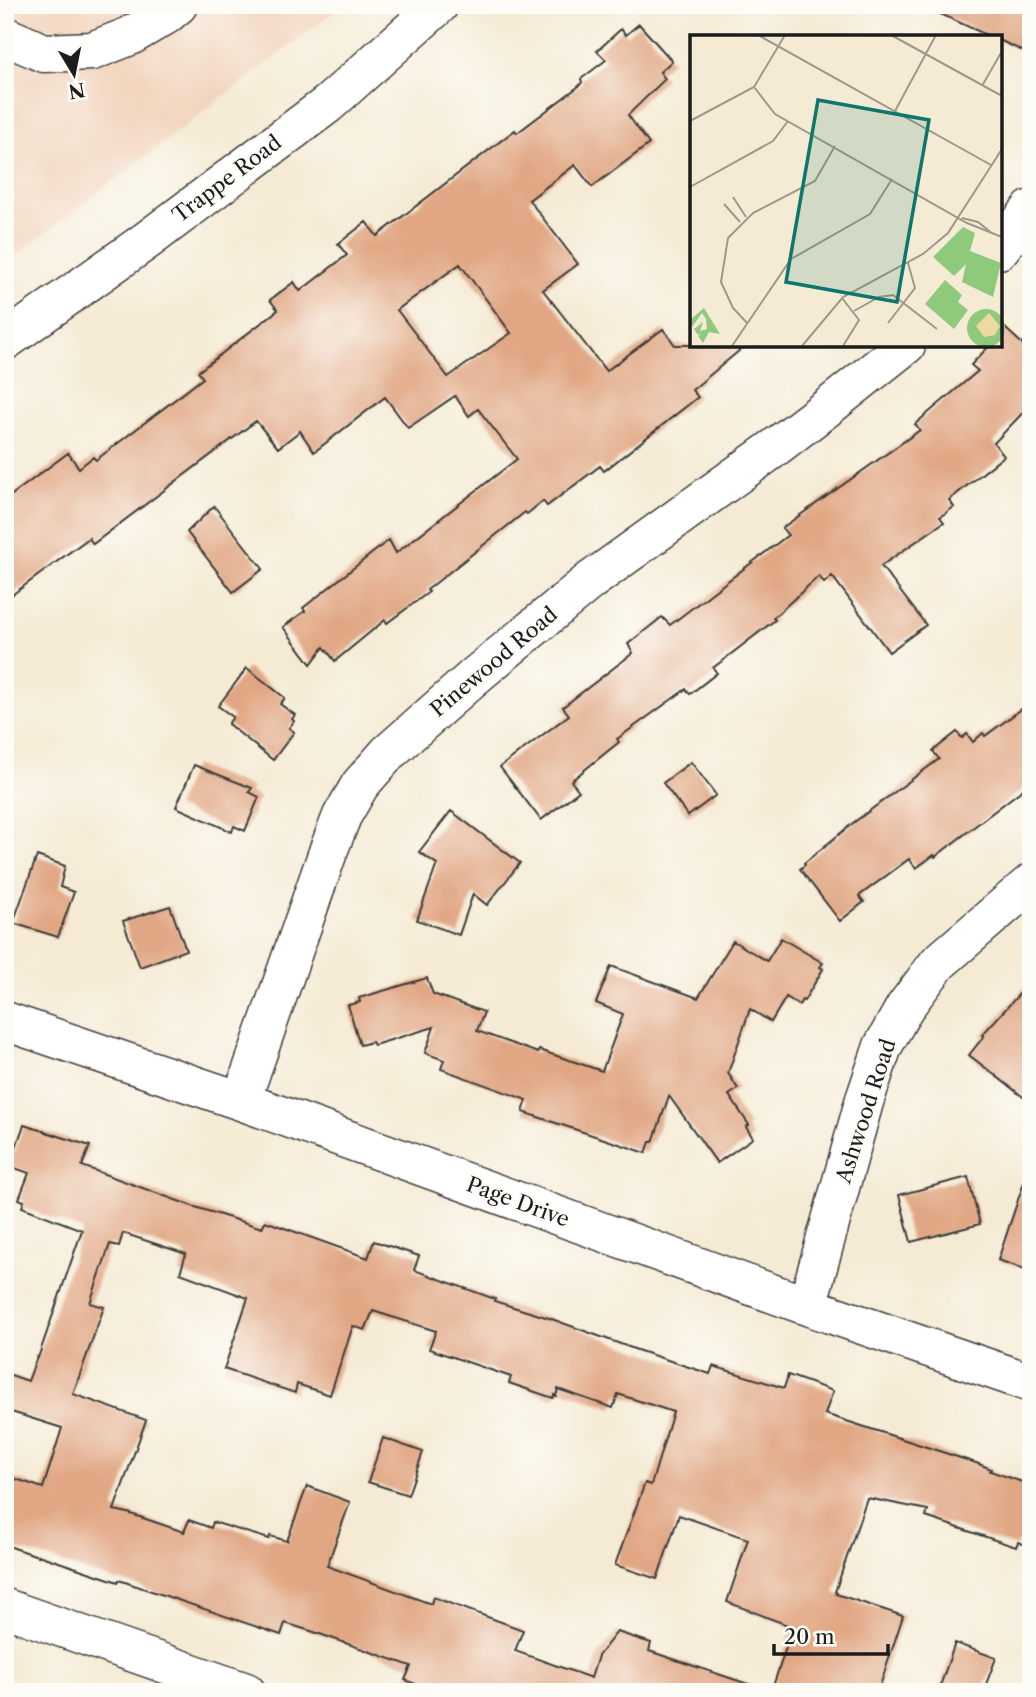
<svg xmlns="http://www.w3.org/2000/svg" width="1036" height="1697" font-family="'Libre Caslon Text',serif">
<rect width="100%" height="100%" fill="#fdfcf7"/>
<filter id="ink" filterUnits="userSpaceOnUse"><feTurbulence type="fractalNoise" baseFrequency=".0143" numOctaves="2"/><feDisplacementMap in="SourceGraphic" scale="14" xChannelSelector="R" yChannelSelector="G"/><feConvolveMatrix kernelMatrix="1 2 1 2 8 2 1 2 1" color-interpolation-filters="sRGB"/></filter>
<filter id="wash" filterUnits="userSpaceOnUse"><feTurbulence type="fractalNoise" baseFrequency=".00686" numOctaves="4" result="noise"/><feDisplacementMap in="SourceGraphic" scale="28" xChannelSelector="R" yChannelSelector="G"/><feGaussianBlur stdDeviation="1.57" result="paint"/><feColorMatrix in="noise" values="0 0 0 0 0 0 0 0 0 0 0 0 0 0 0 0 0 1.4 0 .05"/><feComposite in="paint" operator="in"/></filter>
<g filter="url(#wash)">
<rect width="100%" height="100%" fill="#f5ebd5"/>
<path fill="#f2d5be" d="M 5,5 L 343,5 L 5,264 Z"/>
<g id="blocks">
<path fill="#e1a784" fill-rule="evenodd" d="M 921,5 L 1031,5 L 1031,55 L 999,40 L 999,37 L 991,37 Z
M 639,24 L 672,61 L 660,72 L 665,79 L 628,115 L 649,144 L 592,187 L 575,165 L 529,200 L 578,264 L 543,290 L 606,371 L 663,329 L 675,345 L 746,345 L 692,390 L 698,397 L 604,471 L 600,466 L 547,506 L 543,501 L 527,514 L 525,512 L 427,590 L 429,592 L 387,623 L 385,620 L 335,661 L 324,647 L 311,664 L 283,627 L 305,611 L 303,608 L 389,540 L 396,553 L 517,459 L 478,409 L 469,416 L 455,396 L 408,428 L 385,397 L 314,452 L 300,431 L 278,448 L 256,421 L 93,544 L 89,538 L 5,600 L 5,500 L 68,453 L 79,468 L 93,457 L 96,460 L 203,378 L 198,372 L 278,310 L 270,300 L 294,282 L 300,291 L 347,255 L 338,244 L 366,222 L 377,236 L 515,130 L 517,133 L 579,86 L 582,82 L 581,79 L 606,60 L 597,51 L 621,29 L 626,35 ZM 460,264 L 511,333 L 448,377 L 397,310 Z
M 1005,328 L 1031,352 L 1031,404 L 994,443 L 1004,456 L 949,500 L 954,507 L 940,517 L 944,522 L 881,566 L 926,625 L 889,652 L 832,576 L 824,583 L 819,576 L 773,618 L 775,620 L 713,668 L 717,673 L 690,694 L 686,689 L 617,739 L 619,742 L 571,781 L 579,791 L 541,820 L 500,767 L 569,715 L 563,707 L 633,653 L 628,644 L 662,617 L 670,625 L 788,535 L 782,528 L 920,430 L 915,424 L 978,371 L 971,365 L 990,345 L 999,345 L 999,335 Z
M 214,506 L 263,569 L 233,592 L 187,532 Z
M 247,668 L 285,698 L 280,704 L 295,715 L 292,719 L 294,721 L 289,728 L 294,732 L 273,760 L 228,724 L 233,717 L 218,706 Z
M 1031,702 L 1031,783 L 935,857 L 934,855 L 916,868 L 909,859 L 859,896 L 864,902 L 840,921 L 800,869 L 805,865 L 804,863 L 853,823 L 939,759 L 933,751 L 957,732 L 962,738 L 967,734 L 973,742 L 983,733 L 985,736 Z
M 691,762 L 716,795 L 688,816 L 663,783 Z
M 194,765 L 252,788 L 249,792 L 259,797 L 245,831 L 234,826 L 232,832 L 176,807 Z
M 451,811 L 520,863 L 487,905 L 473,894 L 459,935 L 417,920 L 437,864 L 419,852 Z
M 37,856 L 65,866 L 60,887 L 74,892 L 58,937 L 13,923 Z
M 170,906 L 186,950 L 140,967 L 123,921 Z
M 781,938 L 823,963 L 820,967 L 823,969 L 804,1001 L 802,1000 L 799,1005 L 786,997 L 771,1022 L 750,1009 L 728,1073 L 738,1089 L 729,1095 L 749,1125 L 746,1127 L 753,1138 L 717,1163 L 669,1096 L 653,1142 L 650,1142 L 646,1153 L 523,1112 L 527,1100 L 441,1069 L 444,1060 L 425,1053 L 434,1027 L 374,1045 L 372,1042 L 360,1045 L 348,1005 L 360,1002 L 359,998 L 427,978 L 433,994 L 484,1012 L 477,1031 L 538,1053 L 539,1050 L 602,1071 L 623,1014 L 596,1003 L 611,966 L 698,998 L 733,941 L 767,961 Z
M 1031,981 L 1031,1103 L 969,1055 L 984,1036 L 982,1035 Z
M 24,1125 L 90,1146 L 82,1166 L 192,1206 L 262,1228 L 265,1221 L 368,1258 L 374,1241 L 419,1256 L 414,1270 L 495,1299 L 494,1301 L 549,1318 L 637,1350 L 710,1374 L 713,1366 L 784,1388 L 788,1375 L 833,1391 L 825,1414 L 979,1464 L 991,1469 L 990,1471 L 1031,1485 L 1031,1547 L 1018,1542 L 1016,1547 L 926,1517 L 928,1510 L 867,1498 L 835,1592 L 837,1593 L 836,1594 L 903,1616 L 878,1692 L 771,1692 L 793,1627 L 727,1602 L 748,1539 L 679,1515 L 657,1579 L 615,1565 L 645,1483 L 651,1485 L 673,1412 L 618,1394 L 613,1408 L 558,1389 L 556,1396 L 554,1395 L 553,1398 L 509,1383 L 511,1377 L 429,1349 L 436,1331 L 373,1311 L 365,1330 L 353,1326 L 330,1395 L 297,1384 L 295,1393 L 224,1369 L 248,1298 L 180,1273 L 186,1254 L 123,1233 L 119,1246 L 110,1244 L 90,1303 L 104,1307 L 73,1394 L 146,1420 L 114,1510 L 128,1513 L 184,1532 L 189,1520 L 211,1528 L 213,1522 L 269,1539 L 270,1536 L 287,1541 L 307,1486 L 350,1502 L 327,1566 L 431,1604 L 433,1597 L 523,1630 L 515,1651 L 591,1678 L 598,1656 L 617,1632 L 651,1643 L 649,1651 L 754,1686 L 753,1692 L 437,1692 L 405,1680 L 411,1666 L 314,1632 L 285,1623 L 281,1635 L 119,1580 L 118,1582 L 38,1555 L 38,1556 L 5,1545 L 5,1499 L 13,1478 L 43,1488 L 62,1428 L 5,1410 L 5,1373 L 28,1381 L 37,1357 L 38,1358 L 82,1230 L 22,1207 L 24,1201 L 19,1199 L 29,1173 L 9,1166 Z
M 968,1177 L 980,1224 L 911,1242 L 899,1195 Z
M 1025,1179 L 1031,1180 L 1031,1271 L 998,1260 Z
M 383,1438 L 423,1452 L 408,1495 L 368,1482 Z
M 955,1643 L 996,1658 L 983,1692 L 938,1692 Z"/>
</g>
</g>
<g filter="url(#ink)">
<use href="#blocks" fill-opacity="0" stroke="#3d3b38" stroke-width="2"/>
<g fill="none" stroke-linecap="round" stroke-linejoin="round">
<g stroke="#3d3b38" stroke-width="41">
<path id="minor" d="M 5,36 L 44,53 L 92,51 L 130,36 L 166,15 L 178,5
M 999,250 L 1031,209
M 5,341 L 146,241 L 328,104 L 439,5
M 5,1021 L 241,1101 L 807,1306 L 1031,1383
M 241,1101 L 329,849 L 342,816 L 360,785 L 388,753 L 475,676 L 590,581 L 773,449 L 828,407 L 906,345
M 807,1306 L 864,1102 L 883,1046 L 905,1007 L 938,963 L 1031,883
M 5,1608 L 246,1692"/>
</g>
<use href="#minor" stroke="#fff" stroke-width="38"/>
</g>
</g>
<g text-anchor="middle" stroke-width="5" stroke-linejoin="round" paint-order="stroke">
<g font-size="21" fill="#1c1c1c" stroke="#fdfcf7">
<text transform="translate(227 179) rotate(-37)" y="7">Trappe Road</text>
<text transform="translate(494 662) rotate(-40)" y="7">Pinewood Road</text>
<text transform="translate(866 1111) rotate(-72)" y="7">Ashwood Road</text>
<text transform="translate(518 1202) rotate(20)" y="7">Page Drive</text>
</g>
</g>
<g transform="translate(690 35)">
<rect width="312" height="312" fill="#f5ebd5"/>
<path d="M 273,192 L 285,198 L 280,216 L 311,228 L 303,262 L 272,247 L 276,229 L 264,241 L 243,222 ZM 255,245 L 272,260 L 268,267 L 278,275 L 264,294 L 235,269 ZM 14,273 L 30,299 L 19,297 L 13,308 L 8,301 L 12,298 L 8,300 L 4,294 L 13,287 L 10,296 L 17,294 L 16,284 L 12,278 L 2,292 L 0,285 ZM277 293a19 19 0 1 1 38 0a19 19 0 1 1-38 0Z" fill="#8fc97c"/>
<path d="M 299,278 L 310,291 L 305,300 L 294,302 L 286,291 Z" fill="#eeda9e"/>
<path fill="none" stroke="#9e988b" stroke-width="2" d="M 68,0 L 301,130M 201,0 L 312,61M 292,51 L 312,16M 64,52 L 85,79 L 277,188 L 312,202M 205,76 L 246,0M 0,86 L 64,52 L 95,0M 0,152 L 83,106 L 98,86M 43,162 L 56,182M 34,169 L 50,187M 272,183 L 288,187 L 303,199M 152,263 L 169,285 L 153,311M 164,276 L 189,262 L 203,260 L 247,294M 198,288 L 225,253 L 218,228M 58,289 L 43,273 L 31,247 L 38,203 L 63,178 L 125,146 L 145,111M 42,311 L 101,224 L 180,179 L 202,144M 112,311 L 153,262 L 233,219 L 258,198 L 312,114"/>
<path fill="#0f766e" fill-opacity="0.15" stroke="#0f766e" stroke-width="3.5" d="M 128,65 L 239,85 L 207,267 L 96,247 Z"/>
<rect width="312" height="312" fill="none" stroke="#1c1c1c" stroke-width="3.5"/>
</g>
<rect width="1036" height="1697" fill="none" stroke="#fdfcf7" stroke-width="28"/>
<g transform="translate(74 74) rotate(170)" stroke="#fdfcf7" stroke-width="5" paint-order="stroke">
<path d="M0-5L12 26L0 18L-12 26Z" fill="#1c1c1c"/>
<text y="-10" font-size="19" font-weight="bold" text-anchor="middle" fill="#1c1c1c">N</text>
</g>
<path d="M774 1644v10h114v-10" fill="none" stroke="#1c1c1c" stroke-width="3.5"/>
<text x="784" y="1644" font-size="21" fill="#1c1c1c" stroke="#fdfcf7" stroke-width="5" paint-order="stroke">20 m</text>
</svg>
